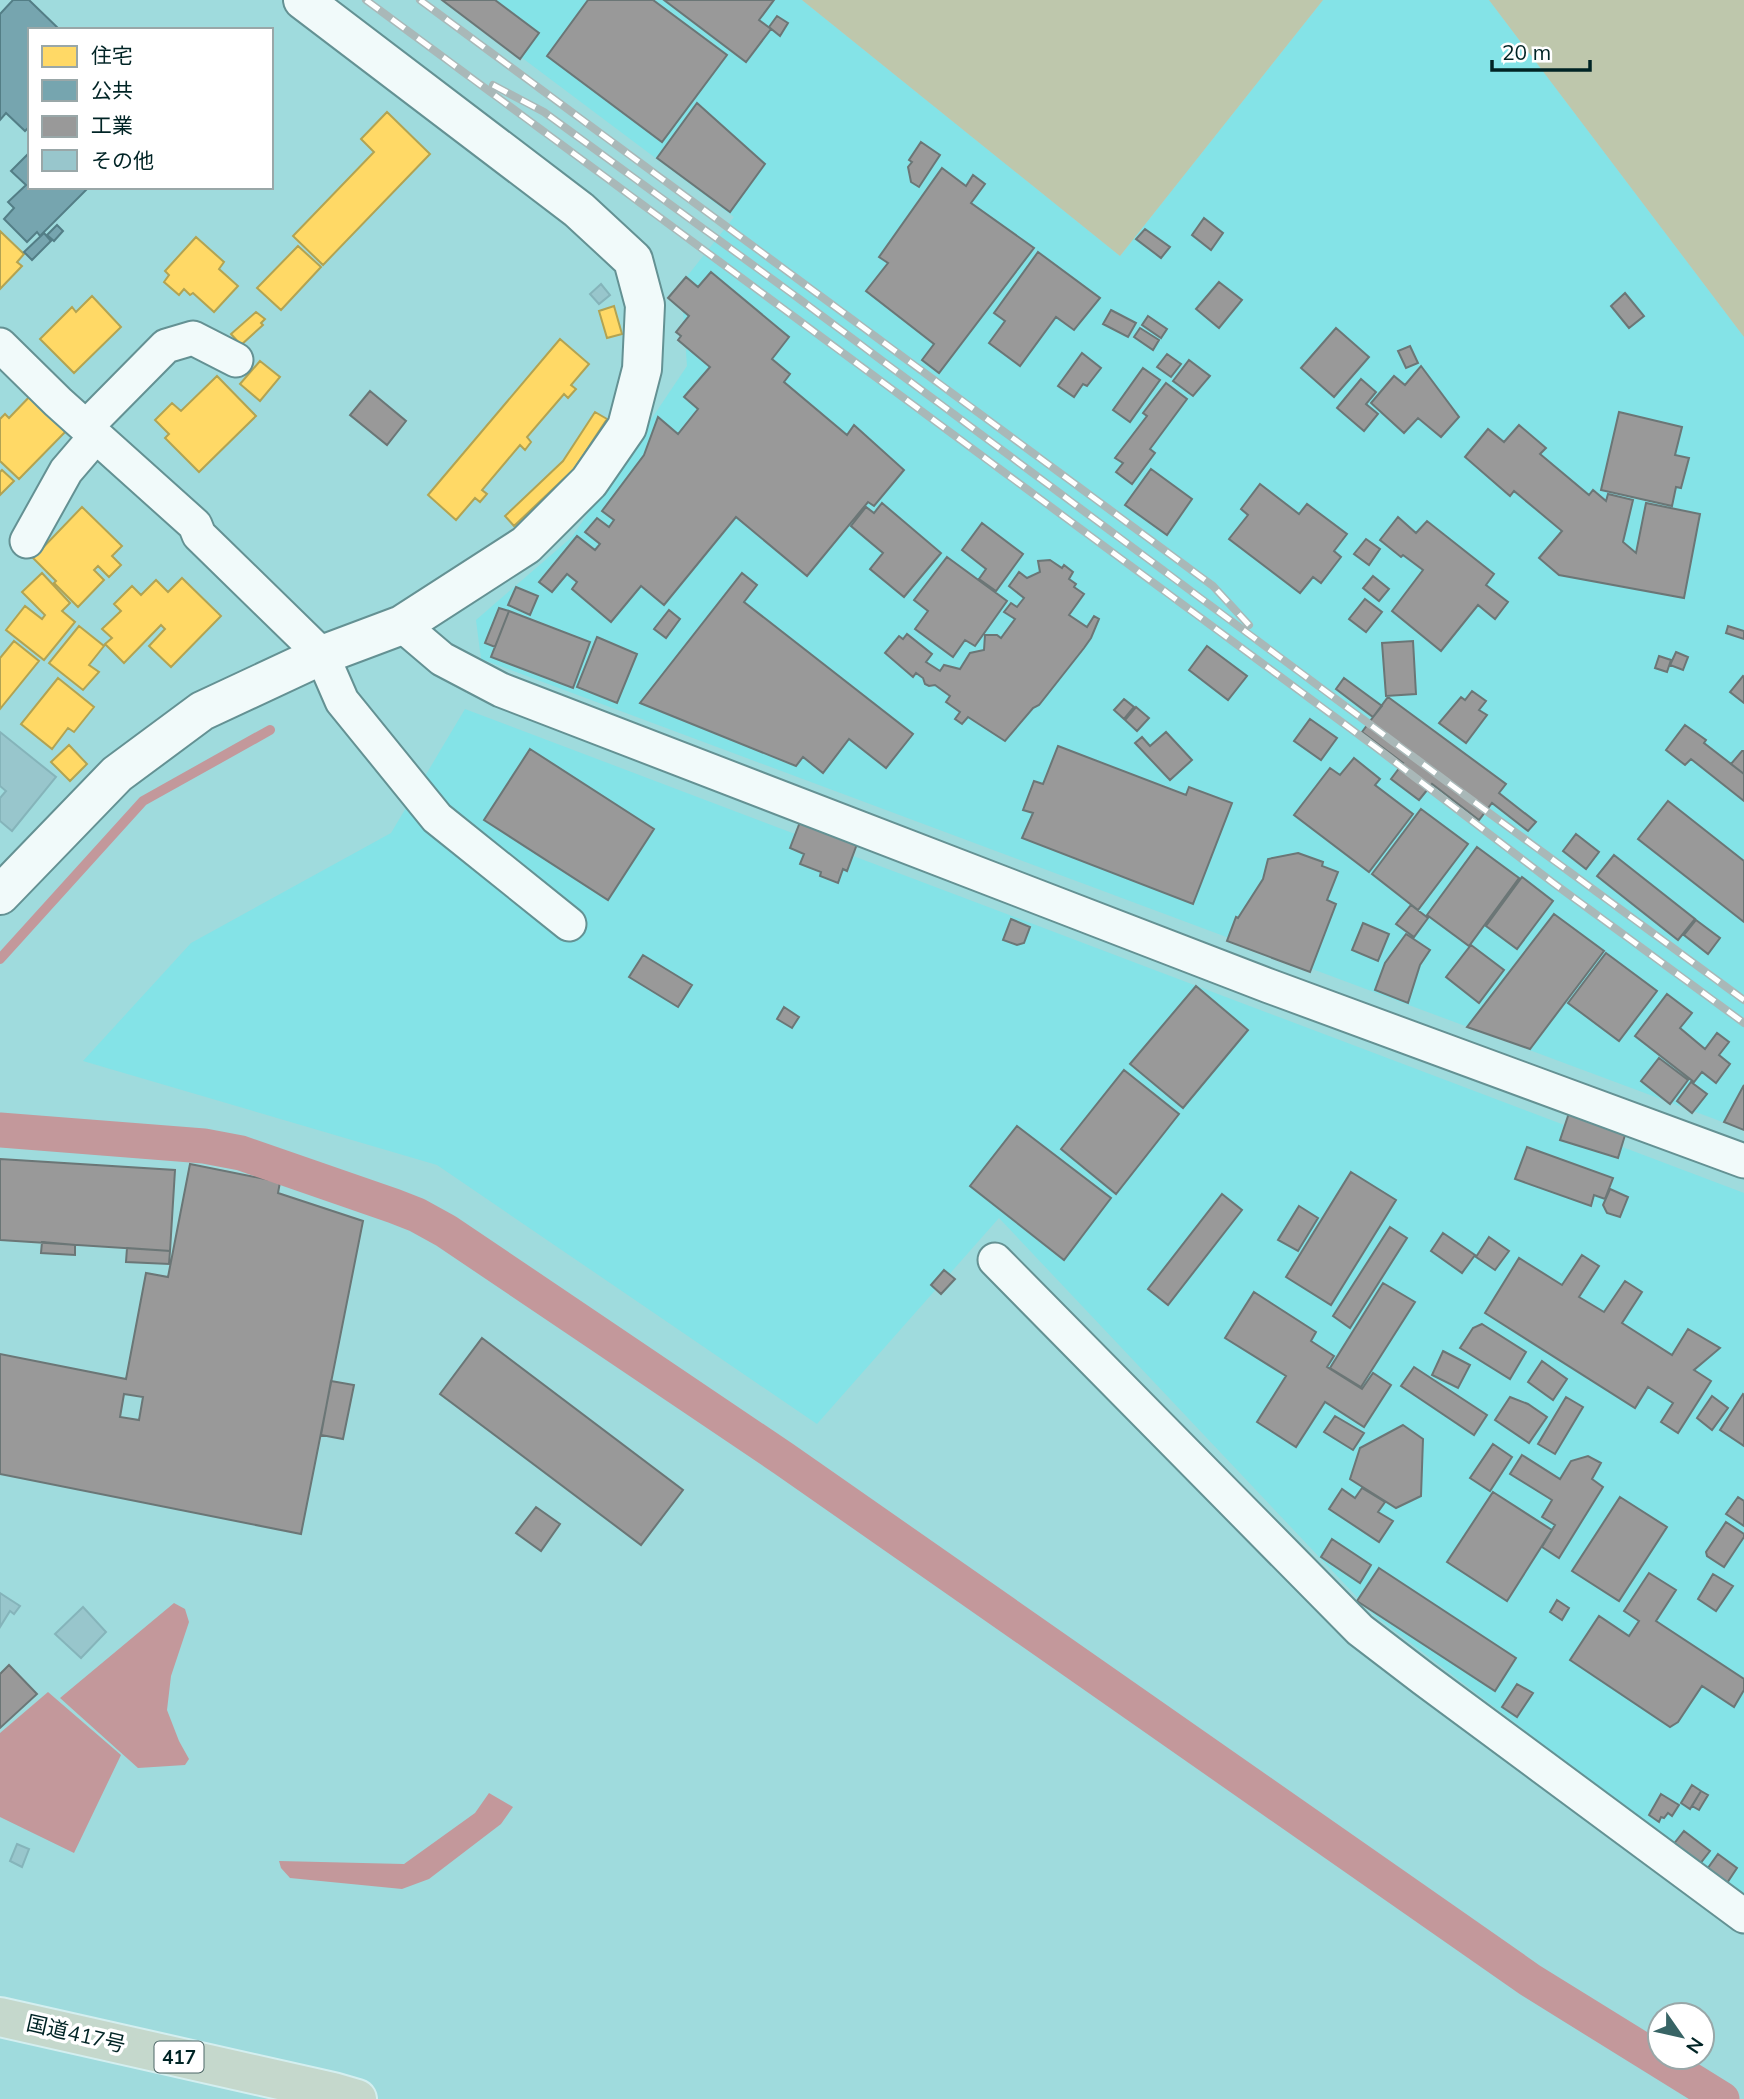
<svg xmlns="http://www.w3.org/2000/svg" width="1744" height="2099" font-family="Mulish,'Noto Sans JP',sans-serif">
<rect width="100%" height="100%" fill="#9fdbdd"/>
<path fill="#84e3e7" d="M 445,0 L 802,0 L 1120,256 L 1323,0 L 1489,0 L 1744,337 L 1744,1130 L 481,659 L 476,620 L 572,537 L 687,366 L 681,284 L 734,217 Z
M 465,709 L 1744,1193 L 1744,1898 L 1374,1615 L 999,1218 L 817,1424 L 437,1165 L 83,1061 L 191,943 L 391,833 Z"/>
<path fill="#bec7ac" d="M 802,0 L 1323,0 L 1120,256 Z
M 1489,0 L 1744,0 L 1744,337 Z"/>
<path fill="#c3989b" d="M 174,1603 L 185,1609 L 189,1622 L 171,1676 L 167,1710 L 179,1741 L 189,1759 L 185,1765 L 138,1768 L 60,1698 Z
M 48,1692 L 121,1755 L 74,1853 L 0,1817 L 0,1733 Z
M 489,1793 L 513,1807 L 501,1824 L 429,1879 L 402,1889 L 290,1878 L 281,1868 L 279,1861 L 404,1864 L 475,1813 Z"/>
<path fill="#ffd966" stroke="#b2a352" stroke-width="2" d="M 387,112 L 430,154 L 323,265 L 293,236 L 374,152 L 361,139 Z
M 0,231 L 24,254 L 17,262 L 22,266 L 0,289 Z
M 196,237 L 224,262 L 219,269 L 238,286 L 214,312 L 193,293 L 190,295 L 184,289 L 179,295 L 164,282 L 169,275 L 165,271 Z
M 298,246 L 321,267 L 281,310 L 257,288 Z
M 92,296 L 121,327 L 74,373 L 40,339 L 72,307 L 76,312 Z
M 614,306 L 622,334 L 607,338 L 599,311 Z
M 256,312 L 265,319 L 261,323 L 263,325 L 241,345 L 231,334 Z
M 560,339 L 589,364 L 571,385 L 576,389 L 568,398 L 564,394 L 527,437 L 531,442 L 525,450 L 520,445 L 482,490 L 487,494 L 480,502 L 475,498 L 456,520 L 428,495 Z
M 260,361 L 280,377 L 260,401 L 240,384 Z
M 217,376 L 256,416 L 199,472 L 165,438 L 169,434 L 155,420 L 172,403 L 181,411 Z
M 34,392 L 70,427 L 19,479 L 0,461 L 0,419 L 5,414 L 9,418 Z
M 595,412 L 607,419 L 574,469 L 514,526 L 505,516 L 563,461 Z
M 2,470 L 14,481 L 0,495 L 0,472 Z
M 82,507 L 122,546 L 112,556 L 121,565 L 109,577 L 98,566 L 94,570 L 104,580 L 78,607 L 54,583 L 56,581 L 33,558 Z
M 42,573 L 70,603 L 62,611 L 75,622 L 44,660 L 6,630 L 25,606 L 42,619 L 45,615 L 22,592 Z
M 182,578 L 221,616 L 171,667 L 149,646 L 165,629 L 161,625 L 124,663 L 105,644 L 112,638 L 102,629 L 121,611 L 114,604 L 132,586 L 141,595 L 156,580 L 168,592 Z
M 79,626 L 104,646 L 89,665 L 99,672 L 83,690 L 49,663 Z
M 14,641 L 39,661 L 0,709 L 0,658 Z
M 58,678 L 94,707 L 74,732 L 68,728 L 52,749 L 21,724 Z
M 69,745 L 87,764 L 70,781 L 51,762 Z"/>
<path fill="#76a5af" stroke="#537e86" stroke-width="2" d="M 13,0 L 29,0 L 60,30 L 30,30 L 30,126 L 25,131 L 6,113 L 0,120 L 0,14 Z
M 30,152 L 30,187 L 89,187 L 40,236 L 37,232 L 27,242 L 4,219 L 14,208 L 8,202 L 26,185 L 11,171 Z
M 57,225 L 63,231 L 54,241 L 47,235 Z
M 44,233 L 51,241 L 32,260 L 24,252 Z"/>
<path fill="#999" stroke="#6b7676" stroke-width="2" fill-rule="evenodd" d="M 442,0 L 495,0 L 539,33 L 520,59 Z
M 588,0 L 653,0 L 727,55 L 662,142 L 547,56 Z
M 664,0 L 774,0 L 759,20 L 771,29 L 746,62 Z
M 777,16 L 788,23 L 780,36 L 769,27 Z
M 697,103 L 765,164 L 730,212 L 657,158 Z
M 921,142 L 940,155 L 919,187 L 911,182 L 908,167 L 912,162 L 909,160 Z
M 942,168 L 966,186 L 973,175 L 985,184 L 971,203 L 1034,248 L 939,373 L 922,360 L 934,344 L 866,291 L 888,263 L 879,257 Z
M 1204,218 L 1223,233 L 1211,250 L 1192,235 Z
M 1145,229 L 1170,247 L 1161,258 L 1136,239 Z
M 1038,252 L 1100,298 L 1074,330 L 1056,317 L 1020,366 L 989,343 L 1005,321 L 994,313 Z
M 711,272 L 789,337 L 772,359 L 790,374 L 784,382 L 847,435 L 854,425 L 904,470 L 874,506 L 868,502 L 807,576 L 736,517 L 664,605 L 641,586 L 611,622 L 572,589 L 577,582 L 567,574 L 552,592 L 539,582 L 577,536 L 595,550 L 600,544 L 585,532 L 597,518 L 609,527 L 614,520 L 602,511 L 644,455 L 658,417 L 678,434 L 698,409 L 684,397 L 710,367 L 678,340 L 681,336 L 676,332 L 689,316 L 668,298 L 686,277 L 698,287 Z
M 1219,282 L 1242,300 L 1219,328 L 1196,309 Z
M 1625,293 L 1644,316 L 1629,328 L 1611,306 Z
M 1111,310 L 1136,323 L 1128,337 L 1103,324 Z
M 1148,316 L 1167,329 L 1161,338 L 1142,325 Z
M 1140,328 L 1159,340 L 1153,350 L 1134,337 Z
M 1336,328 L 1369,357 L 1334,397 L 1301,368 Z
M 1410,346 L 1418,363 L 1406,368 L 1398,351 Z
M 1082,353 L 1101,368 L 1087,386 L 1083,384 L 1074,397 L 1058,386 Z
M 1167,354 L 1181,364 L 1171,377 L 1157,367 Z
M 1189,360 L 1210,376 L 1193,396 L 1173,381 Z
M 1421,366 L 1459,417 L 1441,437 L 1418,418 L 1404,433 L 1371,403 L 1394,376 L 1405,385 Z
M 1143,368 L 1160,380 L 1130,422 L 1113,410 Z
M 1361,379 L 1376,392 L 1366,404 L 1378,414 L 1364,431 L 1337,408 Z
M 1166,383 L 1187,399 L 1150,449 L 1155,453 L 1132,484 L 1116,472 L 1123,463 L 1115,458 L 1147,416 L 1143,413 Z
M 370,391 L 406,421 L 387,445 L 350,415 Z
M 1619,412 L 1682,427 L 1675,455 L 1689,458 L 1681,488 L 1676,487 L 1672,506 L 1601,490 Z
M 1519,425 L 1546,448 L 1540,454 L 1589,495 L 1593,490 L 1606,501 L 1608,494 L 1633,500 L 1623,542 L 1636,553 L 1646,503 L 1700,514 L 1684,598 L 1559,575 L 1539,558 L 1562,531 L 1514,491 L 1510,496 L 1465,457 L 1488,429 L 1504,442 Z
M 1151,469 L 1192,499 L 1167,535 L 1125,505 Z
M 1260,484 L 1299,514 L 1307,504 L 1347,534 L 1334,551 L 1341,557 L 1321,583 L 1313,577 L 1300,593 L 1229,539 L 1248,515 L 1241,509 Z
M 882,503 L 941,553 L 904,597 L 870,569 L 883,553 L 851,526 L 866,507 L 874,513 Z
M 1398,517 L 1416,533 L 1427,521 L 1494,574 L 1486,585 L 1508,602 L 1495,619 L 1478,605 L 1441,651 L 1392,611 L 1423,570 L 1403,555 L 1401,557 L 1380,540 Z
M 982,523 L 1023,554 L 996,591 L 979,579 L 986,569 L 962,550 Z
M 1366,539 L 1380,549 L 1369,565 L 1354,554 Z
M 947,557 L 1007,601 L 975,646 L 965,640 L 953,657 L 915,629 L 928,611 L 914,600 Z
M 1050,560 L 1062,568 L 1064,565 L 1073,572 L 1069,579 L 1076,584 L 1074,587 L 1084,594 L 1069,615 L 1087,627 L 1094,616 L 1099,619 L 1091,638 L 1084,648 L 1039,705 L 1033,708 L 1005,741 L 968,717 L 962,724 L 955,719 L 960,712 L 946,702 L 950,696 L 935,685 L 929,686 L 925,684 L 923,678 L 916,673 L 913,677 L 885,653 L 899,636 L 903,639 L 907,634 L 932,654 L 926,662 L 940,671 L 944,665 L 960,669 L 970,653 L 984,650 L 985,635 L 997,635 L 1001,638 L 1015,619 L 1004,612 L 1011,603 L 1017,607 L 1024,598 L 1009,586 L 1019,572 L 1027,578 L 1040,572 L 1038,561 Z
M 742,573 L 757,585 L 744,602 L 913,734 L 886,768 L 849,739 L 823,773 L 803,757 L 796,766 L 640,703 Z
M 1373,576 L 1389,589 L 1379,601 L 1363,588 Z
M 516,587 L 538,596 L 530,615 L 508,605 Z
M 1365,599 L 1382,612 L 1366,632 L 1349,619 Z
M 499,608 L 509,611 L 495,647 L 485,643 Z
M 669,610 L 680,619 L 666,638 L 654,629 Z
M 509,611 L 590,642 L 573,688 L 491,657 Z
M 1728,626 L 1744,631 L 1744,639 L 1726,633 Z
M 597,637 L 637,654 L 617,703 L 577,687 Z
M 1413,641 L 1416,694 L 1386,696 L 1382,643 Z
M 1207,646 L 1247,676 L 1228,700 L 1189,670 Z
M 1676,652 L 1688,657 L 1683,670 L 1670,665 Z
M 1659,656 L 1671,660 L 1667,672 L 1655,668 Z
M 1743,676 L 1744,677 L 1744,703 L 1730,692 Z
M 1344,678 L 1382,706 L 1373,717 L 1336,689 Z
M 1472,691 L 1486,701 L 1479,710 L 1487,715 L 1466,743 L 1439,723 L 1461,697 L 1465,700 Z
M 1388,697 L 1506,784 L 1499,793 L 1536,822 L 1528,831 L 1492,803 L 1479,820 L 1432,784 L 1419,800 L 1391,779 L 1403,763 L 1362,732 Z
M 1124,699 L 1134,707 L 1124,719 L 1114,710 Z
M 1136,707 L 1149,718 L 1137,731 L 1125,720 Z
M 1310,719 L 1337,738 L 1321,760 L 1294,741 Z
M 1685,725 L 1706,740 L 1704,743 L 1744,774 L 1744,801 L 1691,759 L 1685,765 L 1666,750 Z
M 1166,732 L 1192,760 L 1170,780 L 1135,743 L 1142,737 L 1150,746 Z
M 1058,746 L 1186,795 L 1189,787 L 1232,803 L 1193,904 L 1022,838 L 1033,813 L 1023,810 L 1034,781 L 1043,784 Z
M 530,749 L 654,829 L 608,900 L 484,820 Z
M 1742,751 L 1744,751 L 1744,774 L 1731,764 Z
M 1354,758 L 1380,779 L 1375,785 L 1413,814 L 1369,872 L 1294,815 L 1330,768 L 1340,775 Z
M 1668,801 L 1744,861 L 1744,922 L 1638,839 Z
M 1421,809 L 1468,844 L 1418,910 L 1372,874 Z
M 800,822 L 857,844 L 847,871 L 843,869 L 838,883 L 820,876 L 821,872 L 800,864 L 804,854 L 790,848 Z
M 1576,834 L 1599,852 L 1586,869 L 1563,851 Z
M 1477,847 L 1519,878 L 1469,946 L 1427,915 Z
M 1298,853 L 1323,862 L 1322,866 L 1338,872 L 1327,900 L 1336,904 L 1310,972 L 1227,941 L 1236,917 L 1238,918 L 1263,879 L 1268,859 Z
M 1614,855 L 1695,919 L 1678,940 L 1597,876 Z
M 1522,877 L 1553,901 L 1517,949 L 1486,926 Z
M 1411,905 L 1428,918 L 1414,937 L 1396,924 Z
M 1554,914 L 1604,951 L 1530,1049 L 1467,1027 Z
M 1011,919 L 1030,927 L 1024,943 L 1017,945 L 1003,940 Z
M 1696,920 L 1720,938 L 1708,954 L 1684,935 Z
M 1363,923 L 1389,934 L 1378,961 L 1352,950 Z
M 1406,934 L 1430,950 L 1420,965 L 1408,1003 L 1375,990 L 1385,963 Z
M 1471,945 L 1504,970 L 1479,1003 L 1446,977 Z
M 1606,953 L 1657,991 L 1619,1041 L 1568,1003 Z
M 643,955 L 692,985 L 678,1007 L 629,977 Z
M 1196,986 L 1248,1030 L 1183,1108 L 1130,1064 Z
M 1667,994 L 1692,1013 L 1680,1028 L 1705,1049 L 1717,1033 L 1729,1042 L 1719,1055 L 1730,1064 L 1716,1083 L 1702,1072 L 1694,1082 L 1635,1036 Z
M 784,1007 L 799,1017 L 792,1028 L 777,1019 Z
M 1659,1058 L 1688,1080 L 1670,1104 L 1641,1081 Z
M 1124,1070 L 1179,1114 L 1116,1194 L 1061,1149 Z
M 1691,1082 L 1707,1094 L 1692,1113 L 1677,1101 Z
M 1744,1085 L 1744,1130 L 1724,1122 Z
M 1569,1113 L 1626,1132 L 1618,1158 L 1560,1140 Z
M 1017,1126 L 1111,1198 L 1064,1260 L 970,1186 Z
M 1527,1147 L 1613,1178 L 1605,1199 L 1594,1195 L 1591,1206 L 1515,1179 Z
M 0,1159 L 175,1170 L 170,1251 L 0,1240 Z
M 190,1164 L 280,1182 L 278,1193 L 363,1221 L 301,1534 L 0,1474 L 0,1354 L 126,1379 L 146,1273 L 168,1277 ZM 124,1394 L 143,1397 L 139,1420 L 120,1417 Z
M 1351,1172 L 1396,1200 L 1331,1305 L 1286,1277 Z
M 1610,1189 L 1628,1197 L 1620,1217 L 1607,1213 L 1603,1205 Z
M 1222,1194 L 1242,1210 L 1168,1305 L 1148,1289 Z
M 1299,1206 L 1318,1218 L 1298,1251 L 1278,1240 Z
M 1390,1227 L 1407,1238 L 1350,1328 L 1333,1316 Z
M 1443,1233 L 1475,1255 L 1462,1273 L 1431,1251 Z
M 1489,1237 L 1509,1251 L 1495,1270 L 1476,1257 Z
M 42,1242 L 75,1245 L 75,1255 L 41,1253 Z
M 127,1248 L 170,1251 L 169,1264 L 126,1262 Z
M 1582,1255 L 1599,1266 L 1579,1297 L 1604,1312 L 1625,1281 L 1642,1292 L 1622,1323 L 1672,1355 L 1688,1329 L 1720,1348 L 1694,1370 L 1711,1381 L 1678,1433 L 1661,1422 L 1673,1403 L 1648,1387 L 1635,1408 L 1485,1313 L 1519,1258 L 1562,1285 Z
M 944,1270 L 955,1279 L 941,1294 L 931,1285 Z
M 1383,1283 L 1415,1302 L 1361,1387 L 1330,1368 Z
M 1254,1292 L 1316,1332 L 1311,1341 L 1334,1356 L 1327,1367 L 1362,1389 L 1373,1373 L 1391,1385 L 1364,1427 L 1325,1402 L 1296,1447 L 1257,1422 L 1286,1376 L 1225,1338 Z
M 1482,1324 L 1526,1352 L 1510,1379 L 1460,1348 L 1473,1328 Z
M 482,1338 L 683,1490 L 641,1545 L 440,1394 Z
M 1443,1351 L 1470,1365 L 1458,1388 L 1432,1375 Z
M 1542,1361 L 1567,1379 L 1553,1400 L 1528,1382 Z
M 1414,1367 L 1487,1415 L 1474,1435 L 1401,1386 Z
M 331,1381 L 354,1385 L 343,1439 L 321,1435 Z
M 1743,1394 L 1744,1395 L 1744,1446 L 1720,1430 Z
M 1712,1396 L 1728,1408 L 1712,1430 L 1697,1418 Z
M 1510,1397 L 1528,1404 L 1547,1417 L 1529,1443 L 1495,1420 Z
M 1566,1397 L 1583,1407 L 1555,1454 L 1538,1444 Z
M 1335,1416 L 1364,1433 L 1353,1450 L 1324,1432 Z
M 1403,1425 L 1423,1439 L 1421,1496 L 1396,1508 L 1350,1479 L 1360,1448 Z
M 1493,1444 L 1512,1457 L 1490,1491 L 1470,1478 Z
M 1522,1455 L 1560,1479 L 1571,1461 L 1588,1456 L 1601,1463 L 1592,1479 L 1603,1487 L 1559,1558 L 1542,1547 L 1555,1525 L 1542,1517 L 1552,1500 L 1510,1474 Z
M 1362,1488 L 1385,1502 L 1378,1512 L 1393,1521 L 1379,1542 L 1329,1509 L 1342,1489 L 1355,1498 Z
M 1493,1492 L 1552,1530 L 1507,1601 L 1447,1562 Z
M 1620,1497 L 1667,1527 L 1619,1601 L 1572,1571 Z
M 1738,1497 L 1744,1501 L 1744,1526 L 1726,1514 Z
M 536,1507 L 560,1524 L 541,1551 L 516,1533 Z
M 1726,1522 L 1744,1534 L 1744,1537 L 1724,1567 L 1707,1556 L 1706,1552 Z
M 1332,1539 L 1371,1565 L 1360,1583 L 1321,1557 Z
M 1379,1568 L 1516,1658 L 1495,1691 L 1357,1601 Z
M 1649,1573 L 1676,1590 L 1656,1621 L 1744,1679 L 1744,1690 L 1734,1707 L 1702,1686 L 1678,1722 L 1670,1727 L 1570,1660 L 1599,1616 L 1629,1636 L 1639,1621 L 1624,1611 Z
M 1713,1574 L 1733,1586 L 1716,1611 L 1698,1599 Z
M 1557,1600 L 1569,1608 L 1562,1620 L 1550,1612 Z
M 9,1665 L 37,1694 L 0,1728 L 0,1674 Z
M 1517,1684 L 1533,1693 L 1517,1717 L 1502,1707 Z
M 1692,1785 L 1701,1791 L 1690,1809 L 1681,1803 Z
M 1701,1791 L 1708,1795 L 1699,1810 L 1692,1806 Z
M 1661,1794 L 1679,1805 L 1672,1816 L 1668,1813 L 1664,1818 L 1661,1817 L 1659,1822 L 1649,1815 Z
M 1684,1831 L 1710,1851 L 1699,1865 L 1673,1845 Z
M 1718,1854 L 1737,1868 L 1725,1886 L 1705,1872 Z"/>
<g fill="none" stroke-linecap="round" stroke-linejoin="round">
<path stroke="#c3989b" stroke-width="10" d="M 0,959 L 143,801 L 270,730"/>
<path stroke="#c3989b" stroke-width="35" d="M 0,1130 L 204,1146 L 241,1153 L 394,1206 L 417,1215 L 446,1231 L 784,1459 L 1530,1980 L 1722,2099"/>
</g>
<path fill="#98c6cc" stroke="#85b4ba" stroke-width="2" d="M 601,284 L 610,295 L 599,304 L 590,294 Z
M 0,732 L 56,777 L 12,831 L 0,821 L 0,798 L 6,791 L 0,786 Z
M 0,1593 L 20,1606 L 14,1614 L 10,1611 L 0,1627 Z
M 83,1607 L 106,1632 L 81,1658 L 55,1634 Z
M 17,1844 L 29,1849 L 22,1867 L 10,1861 Z"/>
<g fill="none" stroke-linecap="round" stroke-linejoin="round">
<g stroke="#649193" stroke-width="37">
<path id="street" d="M 0,345 L 58,402 L 195,525 L 199,535 L 322,655 L 342,701 L 437,818 L 569,924
M 86,427 L 166,346 L 193,338 L 236,360
M 27,541 L 66,471 L 96,436
M 402,625 L 442,659 L 501,690 L 1269,986 L 1744,1161
M 995,1260 L 1360,1630 L 1424,1679 L 1744,1916"/>
</g>
<g stroke="#649193" stroke-width="42">
<path id="secondary" d="M 0,895 L 117,774 L 202,711 L 322,655 L 402,625 L 526,545 L 589,482 L 627,427 L 642,369 L 645,305 L 633,260 L 579,210 L 303,0"/>
</g>
<g stroke="#d4eff0" stroke-width="42">
<path id="highway" d="M 0,2017 L 333,2092 L 357,2099"/>
</g>
<use href="#street" stroke="#f1fafa" stroke-width="33"/>
<use href="#secondary" stroke="#f1fafa" stroke-width="38"/>
<use href="#highway" stroke="#c5d8cc" stroke-width="38"/>
<g stroke="#a9b8b8" stroke-width="8">
<path id="rail" d="M 366,0 L 1374,746 L 1552,882 L 1744,1023
M 420,0 L 1213,586 L 1249,625
M 493,85 L 544,112 L 798,298 L 1466,796 L 1744,1000"/>
</g>
<use href="#rail" stroke="#fff" stroke-width="5" stroke-dasharray="16" stroke-linecap="butt"/>
</g>
<g text-anchor="middle" stroke-width="7" stroke-linejoin="round" paint-order="stroke">
<rect fill="#fff" stroke="#4c6666" stroke-width="2" x="154.5" y="2041.5" width="49" height="31" rx="5"/>
<g font-size="19" font-weight="bold" fill="#002425">
<text x="179" y="2064">417</text>
</g>
<g font-size="21" fill="#002425" stroke="#fff">
<text transform="translate(76 2034) rotate(13)" y="7">国道417号</text>
</g>
</g>
<rect x="28" y="28" width="245" height="161" fill="#ffffff" stroke="#99a7a8" stroke-width="2"/>
<rect x="42" y="46" width="35" height="21" fill="#ffd966" stroke="#99a7a8" stroke-width="2"/>
<text x="91" y="63" font-size="21" fill="#002425">住宅</text>
<rect x="42" y="80" width="35" height="21" fill="#76a5af" stroke="#99a7a8" stroke-width="2"/>
<text x="91" y="98" font-size="21" fill="#002425">公共</text>
<rect x="42" y="116" width="35" height="21" fill="#999999" stroke="#99a7a8" stroke-width="2"/>
<text x="91" y="133" font-size="21" fill="#002425">工業</text>
<rect x="42" y="150" width="35" height="21" fill="#98c6cc" stroke="#99a7a8" stroke-width="2"/>
<text x="91" y="168" font-size="21" fill="#002425">その他</text>
<g transform="translate(1681 2036) rotate(124)"><circle r="33" fill="#ffffff" stroke="#99a7a8" stroke-width="2"/>
<path d="M0-5L12 26L0 18L-12 26Z" fill="#386465"/>
<text y="-10" font-size="19" font-weight="bold" text-anchor="middle" fill="#002425">N</text>
</g>
<path d="M1492 60v10h98v-10" fill="none" stroke="#002425" stroke-width="3.5"/>
<text x="1502" y="60" font-size="21" fill="#002425" stroke="#ffffff" stroke-width="5" paint-order="stroke">20 m</text>
</svg>
